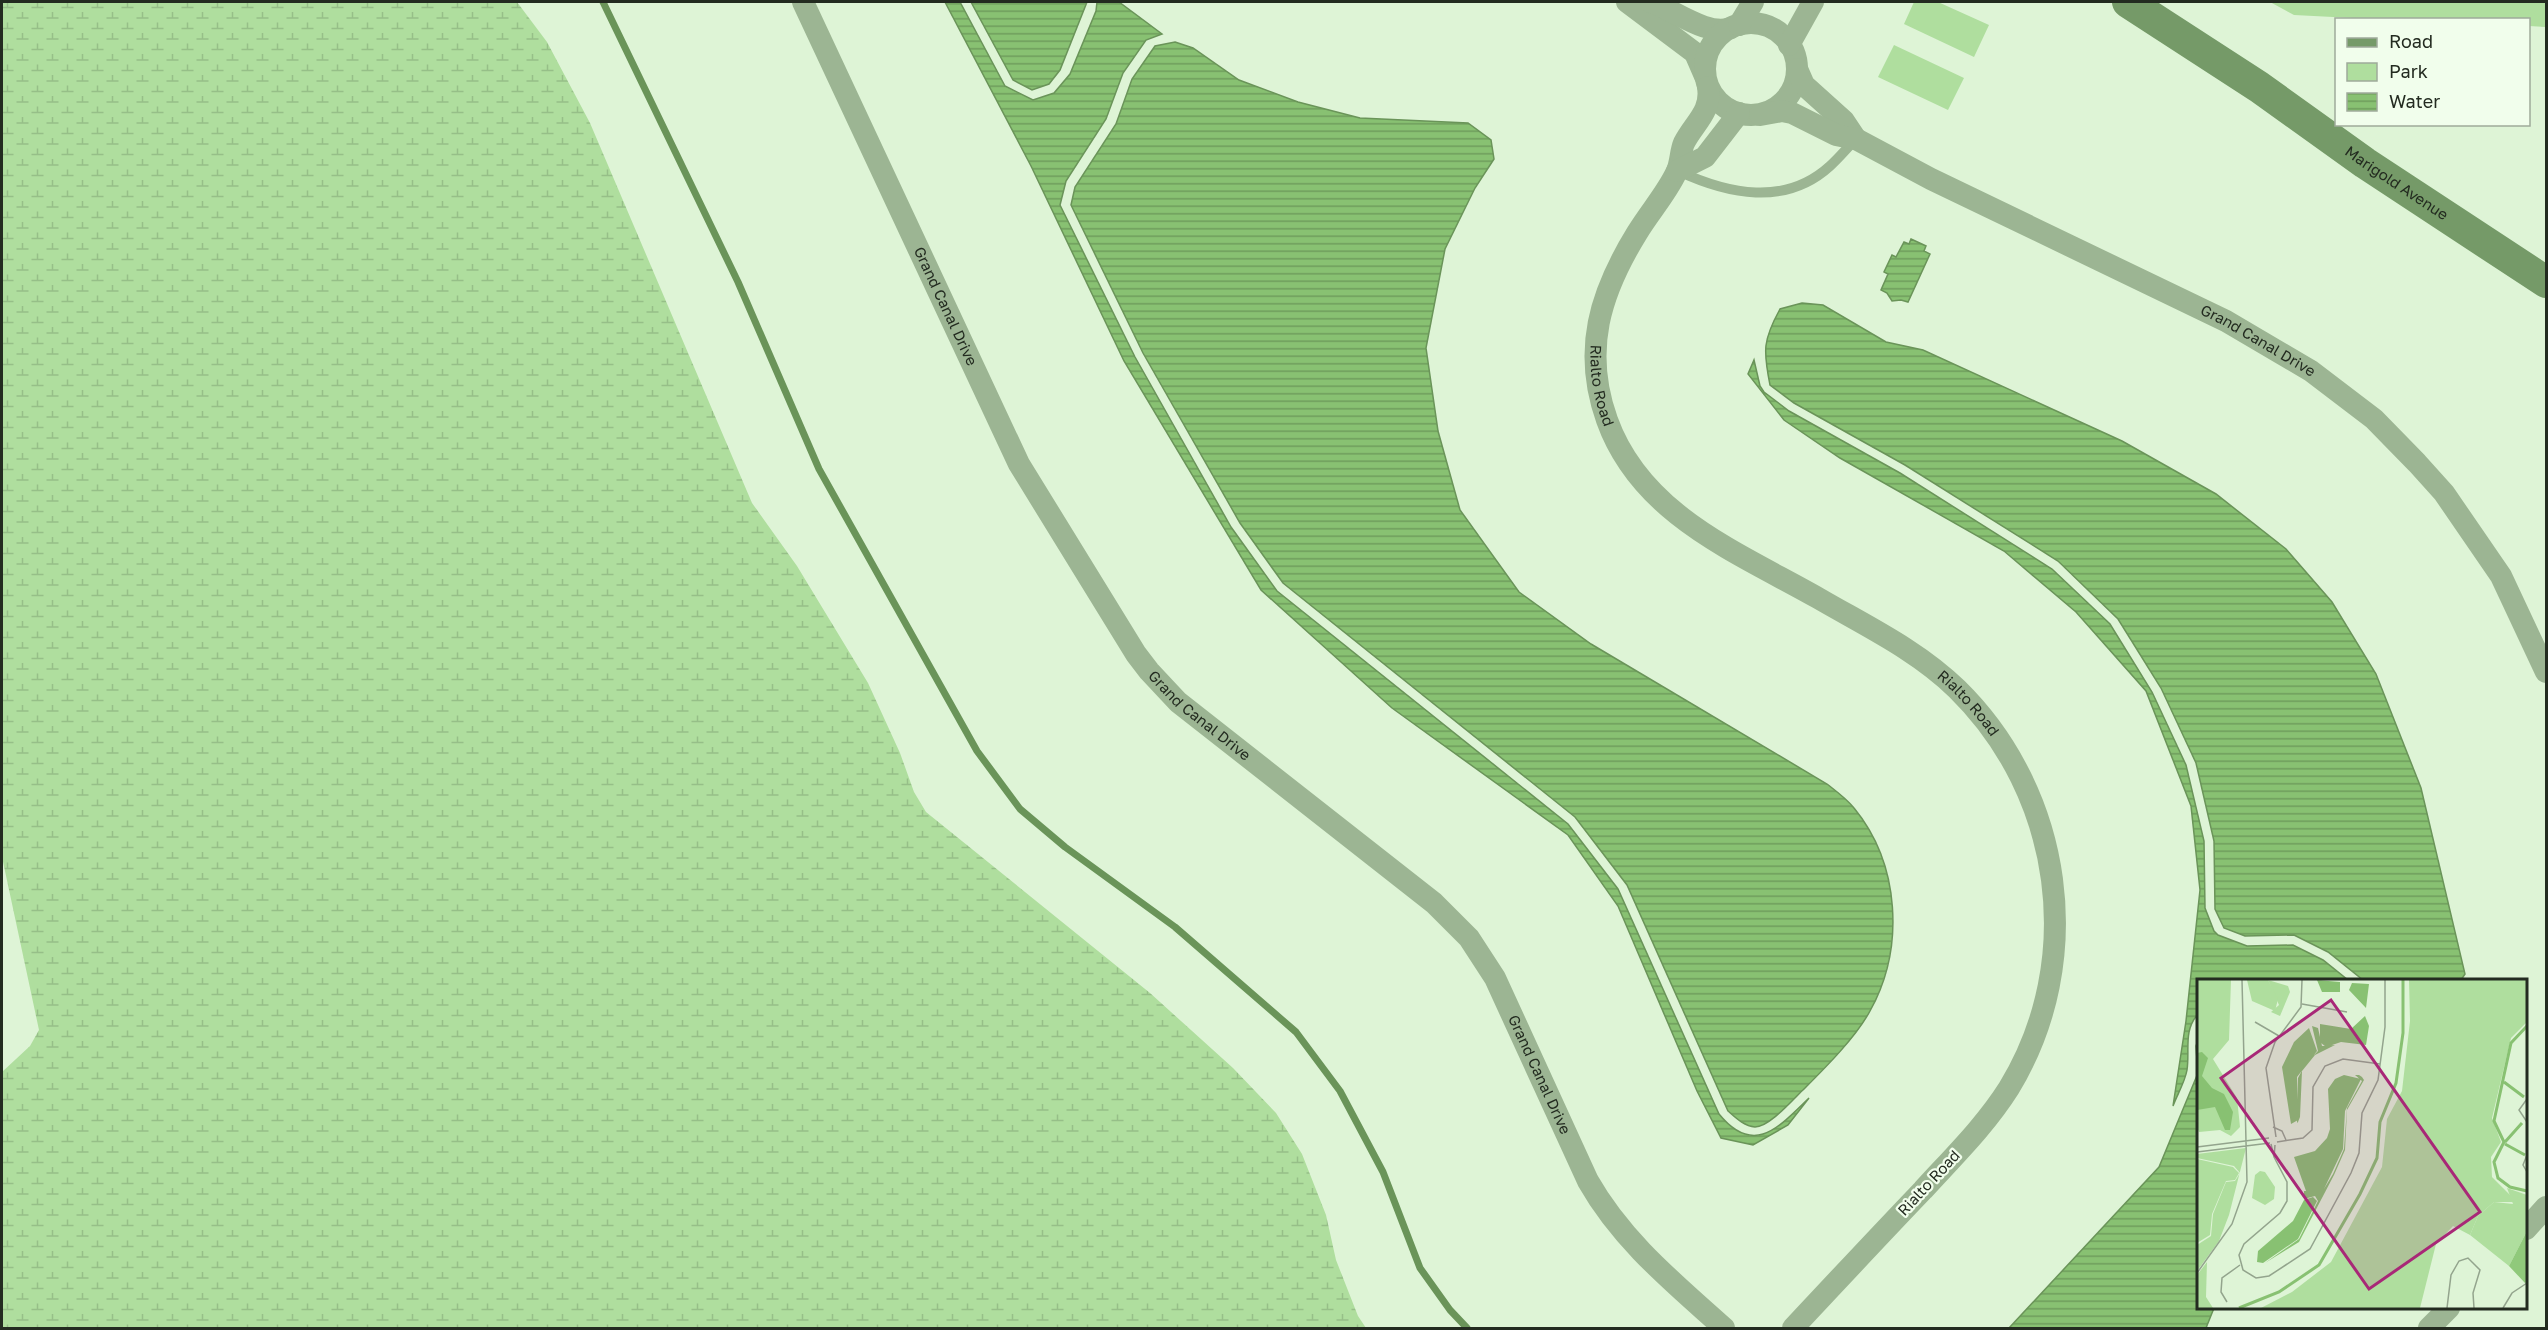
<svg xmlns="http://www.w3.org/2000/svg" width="2548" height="1330" font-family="'Golos Text',sans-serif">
<defs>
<pattern id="wetland-marsh" width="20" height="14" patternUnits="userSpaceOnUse" patternTransform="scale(1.5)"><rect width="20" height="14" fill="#afde9e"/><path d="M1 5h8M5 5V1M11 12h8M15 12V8" fill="none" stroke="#96bf88"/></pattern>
<pattern id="water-rules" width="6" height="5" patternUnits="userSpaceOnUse" patternTransform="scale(1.5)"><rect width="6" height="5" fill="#88c172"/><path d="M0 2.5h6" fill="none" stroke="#6f9d5d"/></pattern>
</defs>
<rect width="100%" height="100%" fill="#def4d6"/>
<path fill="#afde9e" d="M 1914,2 L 1938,2 L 1989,25 L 1974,57 L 1904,24 Z
M 2270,2 L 2546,2 L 2546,27 L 2529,26 L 2528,20 L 2392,20 L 2294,15 Z
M 1894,45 L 1964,78 L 1948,110 L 1878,77 Z"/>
<path fill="url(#wetland-marsh)" d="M 2,2 L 517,2 L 547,42 L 590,123 L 752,503 L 797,566 L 868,683 L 900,753 L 914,792 L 926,812 L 1150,993 L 1233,1068 L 1276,1113 L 1302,1154 L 1326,1215 L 1336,1260 L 1358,1316 L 1366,1328 L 2,1328 L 2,1072 L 30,1046 L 39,1030 L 2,857 Z"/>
<path fill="url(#water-rules)" stroke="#6a9459" stroke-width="1.5" d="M 945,2 L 960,2 L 1005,86 L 1033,100 L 1054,93 L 1070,74 L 1096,11 L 1097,2 L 1119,2 L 1162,34 L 1146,40 L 1123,73 L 1106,119 L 1066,181 L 1060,205 L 1135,357 L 1231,527 L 1277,591 L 1568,824 L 1618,889 L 1719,1114 C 1754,1157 1779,1127 1809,1098 L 1788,1125 L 1753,1145 L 1721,1138 L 1697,1091 L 1618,906 L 1568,835 L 1392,708 L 1261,590 L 1124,361 L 1031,166 Z
M 971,2 L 1087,2 L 1060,70 L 1049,84 L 1032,90 L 1013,80 Z
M 1175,42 L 1193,48 L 1239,80 L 1298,102 L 1360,118 L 1468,123 L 1491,140 L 1494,159 L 1475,188 L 1445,249 L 1426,348 L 1438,431 L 1460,510 L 1519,592 L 1591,644 L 1827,784 C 1836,791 1847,799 1854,808 C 1900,864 1905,948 1870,1011 C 1856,1037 1826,1067 1805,1088 C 1794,1098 1770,1127 1755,1127 C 1744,1126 1736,1118 1728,1111 L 1627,885 L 1575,817 L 1283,583 L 1240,523 L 1143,353 L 1071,205 L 1075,187 L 1116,124 L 1132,79 L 1155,46 Z
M 1911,239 L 1926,246 L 1924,251 L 1930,254 L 1908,302 L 1901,300 L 1892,301 L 1887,293 L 1881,290 L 1888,274 L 1884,272 L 1892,255 L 1896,257 L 1904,242 L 1909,244 Z
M 1802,303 L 1823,305 L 1886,342 L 1923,350 L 2122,441 L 2216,494 L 2286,549 L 2332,602 L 2376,674 L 2421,788 L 2465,974 L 2461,980 L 2363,980 L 2328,952 L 2294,935 L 2245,936 L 2224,928 L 2215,909 L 2214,841 L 2196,763 L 2161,688 L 2118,619 L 2058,561 L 1905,465 L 1794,403 L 1770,385 C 1763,350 1763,340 1780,309 Z
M 1754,360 L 1760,386 L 1764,392 L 1789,411 L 1900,473 L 2052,569 L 2110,624 L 2152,692 L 2186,765 L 2204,841 L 2205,908 L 2214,931 L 2218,935 L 2247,946 L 2293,945 L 2323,960 L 2348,980 L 2198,980 L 2198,1014 C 2183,1031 2190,1050 2187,1070 C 2185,1082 2177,1095 2173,1106 L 2186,1021 L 2200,890 L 2191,806 L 2146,691 L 2076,612 L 2004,551 L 1840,458 L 1784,420 L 1748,374 Z
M 2198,1040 L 2198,1308 L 2214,1308 L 2206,1328 L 2009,1328 L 2159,1167 L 2198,1073 L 2196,1046 Z"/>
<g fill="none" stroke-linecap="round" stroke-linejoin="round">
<path stroke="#6a9459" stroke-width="7" d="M 603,2 L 738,282 L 819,469 L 977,751 L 1020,809 L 1065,847 L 1175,927 L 1296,1032 L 1340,1091 L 1383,1172 L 1420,1268 L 1450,1310 L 1467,1328"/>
<path stroke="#9cb593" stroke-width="10" d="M 1678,171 C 1728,194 1785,207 1830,166 C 1839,158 1847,148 1856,139"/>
<g stroke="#9cb593" stroke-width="22">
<path id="s1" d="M 803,2 L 1019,464 L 1136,654 L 1149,671 L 1178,702 L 1434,903 L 1469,938 L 1495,978 L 1588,1181 C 1622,1241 1674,1283 1724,1328"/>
<path d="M 1627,2 L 1695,53 L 1705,76"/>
<path d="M 1651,2 C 1674,10 1708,37 1731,28"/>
<circle cx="1751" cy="69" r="46"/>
<path d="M 1739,25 L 1753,2"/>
<path d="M 1789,45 L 1813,2"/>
<path d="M 1797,69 L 1804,85 L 1844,121 L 1856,139"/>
<path id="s2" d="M 1708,87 C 1712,112 1694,123 1684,143 C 1680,152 1681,164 1676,173 C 1666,194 1649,213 1637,233 C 1600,293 1582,350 1607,420 C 1641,515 1737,552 1818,598 C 1866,626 1917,650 1957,689 C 2063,793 2087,960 2009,1088 C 1985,1126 1953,1157 1923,1190 C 1879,1236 1836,1282 1793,1328"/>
<path id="s3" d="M 1760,115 L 1782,111 L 1792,113 L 1836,135 L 1856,139 L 1931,179 L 2226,321 L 2311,371 L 2374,419 L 2417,463 L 2444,493 L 2501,576 L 2546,672"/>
<path d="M 1677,171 L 1705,157 L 1739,113"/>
<path d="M 2526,1229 L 2546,1207"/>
<path d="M 2429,1328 L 2449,1308"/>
</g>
<path stroke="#759a68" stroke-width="32" id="s4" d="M 2128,2 L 2259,87 L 2365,163 L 2546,282"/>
</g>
<g text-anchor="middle" stroke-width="4.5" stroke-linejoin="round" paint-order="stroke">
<g font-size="15" fill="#232b20" stroke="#f1feec">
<text dy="5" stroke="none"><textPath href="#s4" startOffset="324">Marigold Avenue</textPath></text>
<text dy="5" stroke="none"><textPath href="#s1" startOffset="336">Grand Canal Drive</textPath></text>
<text dy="5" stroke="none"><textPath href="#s3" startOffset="552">Grand Canal Drive</textPath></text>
<text dy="5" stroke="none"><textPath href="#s2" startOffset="327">Rialto Road</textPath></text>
<text dy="5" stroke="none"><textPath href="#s2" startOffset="830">Rialto Road</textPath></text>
<text dy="5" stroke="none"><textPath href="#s1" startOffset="822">Grand Canal Drive</textPath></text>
<text dy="5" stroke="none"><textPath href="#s1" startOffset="1326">Grand Canal Drive</textPath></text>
<text transform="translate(1929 1183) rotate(-47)" y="5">Rialto Road</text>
</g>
</g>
<g transform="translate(2197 979)">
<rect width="330" height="330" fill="#def4d6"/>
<path d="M 0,1 L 34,1 L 32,61 L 16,80 L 40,119 L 43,148 L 34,157 L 23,151 L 2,153 L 0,148 ZM 71,1 L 91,7 L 93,13 L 83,37 L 74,33 L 82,26 ZM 310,209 L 330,216 L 330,252 L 312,287 L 273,256 L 281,237 L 297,223 L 316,225 Z" fill="#afde9e"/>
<path d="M 330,252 L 330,303 L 328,304 L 312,287 Z" fill="#90c97b"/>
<path d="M 50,1 L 71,1 L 81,20 L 78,32 L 55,22 ZM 212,1 L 330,1 L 330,43 L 314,59 L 295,139 L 304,163 L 294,178 L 295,198 L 320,223 L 297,223 L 281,237 L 273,256 L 256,247 L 239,265 L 223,329 L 64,329 L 95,313 L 134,283 L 185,188 L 190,140 L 205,112 L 213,42 ZM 49,169 L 32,236 L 22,262 L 0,292 L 0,266 L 14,257 L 16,235 L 29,203 L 38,202 L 43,194 L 37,187 L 0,179 L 0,175 ZM 0,180 L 36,188 L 42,194 L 38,201 L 29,202 L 15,235 L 13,256 L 0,264 ZM 63,192 L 68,193 L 78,208 L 77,220 L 68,226 L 55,219 L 58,196 ZM 10,283 L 9,318 L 16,329 L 0,329 L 0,296 Z" fill="#afde9e"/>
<path d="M 120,1 L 143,3 L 143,13 L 125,13 ZM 155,4 L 172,5 L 169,29 L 152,11 ZM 168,37 L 172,47 L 169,66 L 144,63 L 129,68 L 123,63 L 123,45 L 154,50 ZM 115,47 L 121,49 L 125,67 L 138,66 L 118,76 L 105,92 L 103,138 L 101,143 L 100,144 L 101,99 L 109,84 L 121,72 ZM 112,49 L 120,72 L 100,98 L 101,141 L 94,145 L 85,88 L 97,63 ZM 5,73 L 11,79 L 5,97 L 15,109 L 27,115 L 36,133 L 33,151 L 28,151 L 18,128 L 0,131 L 0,74 ZM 147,96 L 164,100 L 148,132 L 146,170 L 127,210 L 109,212 L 97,178 L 118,172 L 130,159 L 133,150 L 131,110 L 138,100 ZM 158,96 L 162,96 L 165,98 L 167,101 L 150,131 L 148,171 L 137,196 L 102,263 L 68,284 L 102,260 L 121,222 L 118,217 L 107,220 L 107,212 L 127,210 L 136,195 L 147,170 L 150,129 L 165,102 ZM 116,218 L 120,222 L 101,260 L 66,284 L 60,283 L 61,272 L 96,242 L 107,221 Z" fill="#88c172"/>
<path fill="none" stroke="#88c172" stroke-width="3" d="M 330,47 L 314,64 L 297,142 L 307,163 L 297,183 L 301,199 L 313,208 L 330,212M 307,103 L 327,118M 308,163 L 325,144M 308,165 L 328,176M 42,329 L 82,313 L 122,286 L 163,215 L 180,179 L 183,143 L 199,104 L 206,54 L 206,1"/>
<path fill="none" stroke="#93a48d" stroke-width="1.5" d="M 105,25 L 150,33M 58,43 L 82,57M 330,120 L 322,131 L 330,143M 76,148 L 85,152 L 89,161M 79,158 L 69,89 L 78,63 L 104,28 L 105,1M 80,163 L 106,159 L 115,151 L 116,108 L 128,87 L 146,80 L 183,85M 74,165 L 77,178 L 78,166M 0,168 L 72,159M 0,173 L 73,164M 330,176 L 326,186 L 330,193M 77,178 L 90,203 L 90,222 L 83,234 L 47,265 L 42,276 L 46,291 L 59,299 L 72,297 L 113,270 L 154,194 L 162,174 L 165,134 L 181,101 L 188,48 L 188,1M 0,294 L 35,245 L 50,203 L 45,1M 30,323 L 24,313 L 25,299 L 43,286M 250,329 L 254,296 L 262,282 L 271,279 L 283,291 L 276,314 L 277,329M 306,329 L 315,314 L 330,304"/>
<path fill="#a82877" fill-opacity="0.15" stroke="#a82877" stroke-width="3" d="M 134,21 L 283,233 L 172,310 L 24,99 Z"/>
<rect width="330" height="330" fill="none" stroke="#232b20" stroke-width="3"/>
</g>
<rect width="2548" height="1330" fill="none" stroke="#232b20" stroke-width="6"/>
<rect x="2335" y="18" width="195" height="108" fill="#f1feec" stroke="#9faa9a" stroke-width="1.5"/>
<rect x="2347" y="38" width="30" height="9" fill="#759a68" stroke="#9faa9a" stroke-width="1.5"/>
<text x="2389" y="48" font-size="18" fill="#232b20">Road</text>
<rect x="2347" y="63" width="30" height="18" fill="#afde9e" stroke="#9faa9a" stroke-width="1.5"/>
<text x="2389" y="78" font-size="18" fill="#232b20">Park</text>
<rect x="2347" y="93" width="30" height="18" fill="url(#water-rules)" stroke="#9faa9a" stroke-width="1.5"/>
<text x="2389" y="108" font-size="18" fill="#232b20">Water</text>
</svg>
